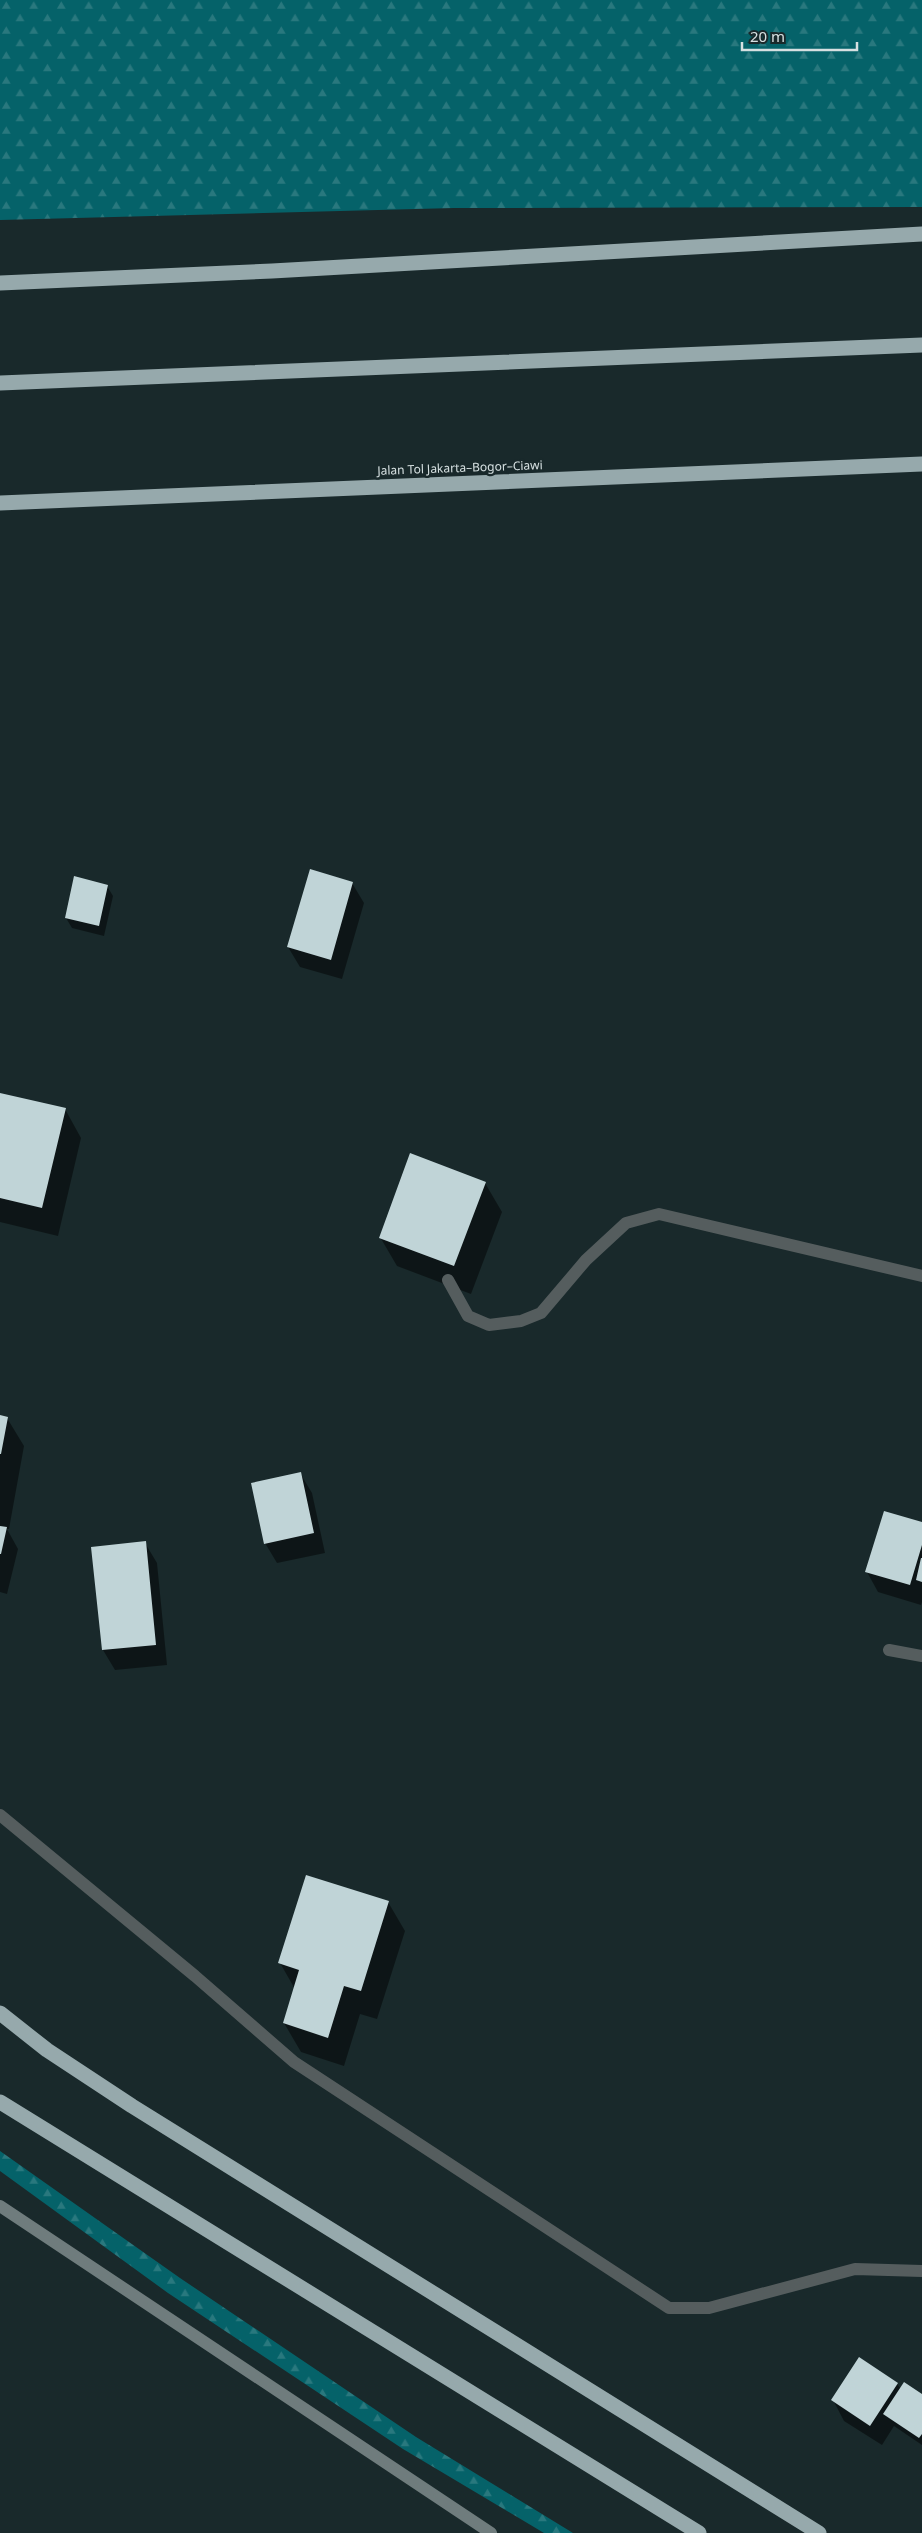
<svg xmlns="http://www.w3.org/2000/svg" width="922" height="2533" font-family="'Noto Sans',sans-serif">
<defs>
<pattern id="forest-firs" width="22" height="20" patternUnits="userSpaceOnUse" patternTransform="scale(1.25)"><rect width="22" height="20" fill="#056269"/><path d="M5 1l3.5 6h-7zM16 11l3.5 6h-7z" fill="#29787e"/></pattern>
</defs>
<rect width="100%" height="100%" fill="#19292b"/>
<path fill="url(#forest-firs)" d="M 0,0 L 922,0 L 922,207 L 454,208 L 0,220 Z
M 0,2151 L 180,2278 L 416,2437 L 573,2533 L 544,2533 L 403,2449 L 168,2293 L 0,2171 Z"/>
<path fill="#0007" d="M 352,883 L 364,903 L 342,979 L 300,967 L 288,947 Z
M 107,886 L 113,896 L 104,936 L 72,928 L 66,918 Z
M 0,1094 L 65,1109 L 81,1138 L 58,1236 L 0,1222 Z
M 485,1183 L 502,1212 L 471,1294 L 397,1266 L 380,1237 Z
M 0,1416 L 7,1418 L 24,1446 L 9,1529 L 7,1529 L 18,1549 L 7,1594 L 0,1592 Z
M 300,1473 L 312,1493 L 325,1553 L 277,1563 L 265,1543 Z
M 922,1524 L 922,1602 L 921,1605 L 878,1592 L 867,1572 Z
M 145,1543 L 157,1563 L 167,1665 L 115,1670 L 103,1650 Z
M 388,1902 L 405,1931 L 377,2019 L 360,2014 L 344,2066 L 301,2052 L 284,2023 L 295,1989 L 280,1963 Z
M 897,2384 L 901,2389 L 922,2395 L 922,2445 L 894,2426 L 882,2445 L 844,2421 L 833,2400 Z"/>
<path fill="#c0d4d7" d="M 310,869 L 353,882 L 331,960 L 287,947 Z
M 74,876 L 108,885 L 99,926 L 65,918 Z
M 0,1093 L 66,1108 L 42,1208 L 0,1198 Z
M 410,1153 L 486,1182 L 454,1266 L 379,1238 Z
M 0,1415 L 8,1417 L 1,1454 L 0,1454 Z
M 301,1472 L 314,1533 L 264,1544 L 251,1483 Z
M 884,1511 L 922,1522 L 922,1545 L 910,1585 L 865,1572 Z
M 0,1526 L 7,1527 L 1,1554 L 0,1554 Z
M 146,1541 L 156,1645 L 102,1650 L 91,1547 Z
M 921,1558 L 922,1558 L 922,1582 L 916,1580 Z
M 306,1875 L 389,1901 L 361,1991 L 344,1986 L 328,2038 L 283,2023 L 299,1970 L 278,1963 Z
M 859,2357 L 898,2383 L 870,2426 L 831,2400 Z
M 904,2382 L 922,2394 L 922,2434 L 919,2438 L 883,2414 Z"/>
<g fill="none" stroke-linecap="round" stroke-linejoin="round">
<path stroke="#555d5e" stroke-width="12" d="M 448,1280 L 468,1316 L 489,1325 L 521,1321 L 541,1313 L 586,1260 L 626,1223 L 659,1214 L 922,1276
M 889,1650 L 922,1656
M 0,1815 L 195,1976 L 294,2062 L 669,2308 L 709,2308 L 855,2269 L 922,2271"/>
<path stroke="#6f7c7d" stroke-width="12" d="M 0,2206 L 491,2533"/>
<path stroke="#96a9ac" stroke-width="15" d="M 0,283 L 272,271 L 922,234
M 0,383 L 922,345
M 0,503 L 922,464
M 0,2013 L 47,2050 L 132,2106 L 819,2533
M 0,2102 L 699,2533"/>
</g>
<g text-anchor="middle" stroke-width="5" stroke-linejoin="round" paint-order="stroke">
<g font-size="12" fill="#d6e0e1" stroke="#19292b">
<text transform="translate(460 468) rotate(-2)" y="4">Jalan Tol Jakarta–Bogor–Ciawi</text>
</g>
</g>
<path d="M742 42v8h115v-8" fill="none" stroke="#d6e0e1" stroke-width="2.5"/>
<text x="750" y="42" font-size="15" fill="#d6e0e1" stroke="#19292b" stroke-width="4" paint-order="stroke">20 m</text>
</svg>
